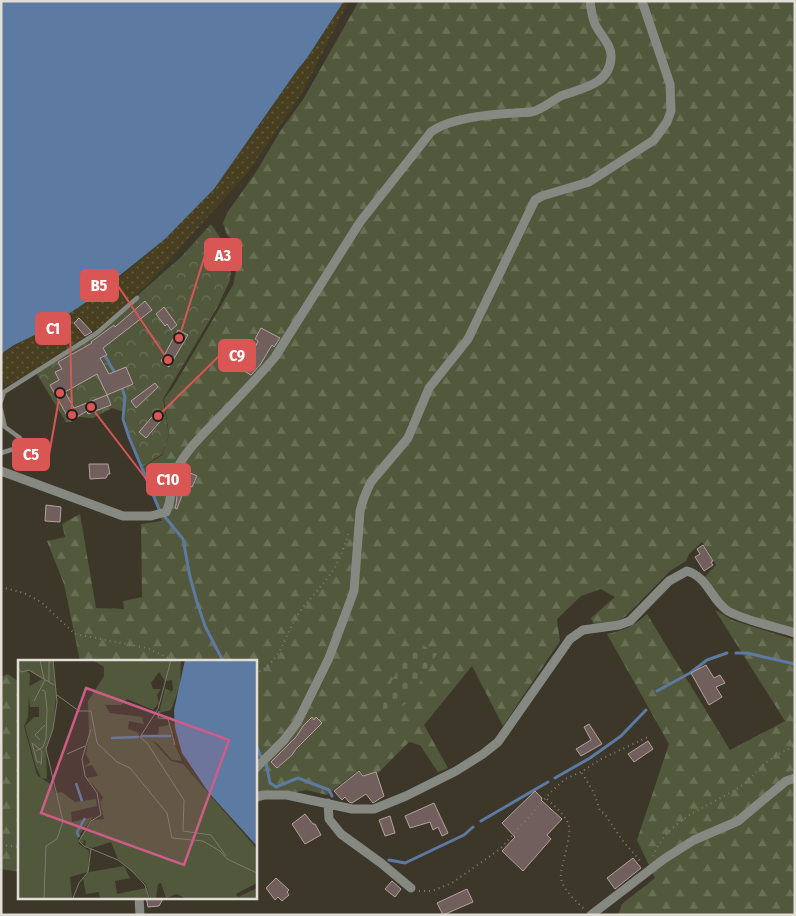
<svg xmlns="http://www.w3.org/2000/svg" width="796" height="916" font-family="'Fira Sans Condensed',sans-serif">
<defs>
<pattern id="forest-firs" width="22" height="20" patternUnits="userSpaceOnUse" patternTransform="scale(1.25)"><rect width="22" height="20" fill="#51583b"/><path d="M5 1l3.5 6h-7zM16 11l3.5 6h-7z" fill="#6a7057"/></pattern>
<pattern id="sand-dots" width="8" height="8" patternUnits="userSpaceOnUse" patternTransform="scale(1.25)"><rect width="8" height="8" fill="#473f1f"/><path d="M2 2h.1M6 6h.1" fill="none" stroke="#615a3f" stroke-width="1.8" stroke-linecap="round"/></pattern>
<pattern id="cemetery-stones" width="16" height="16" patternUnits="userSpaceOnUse" patternTransform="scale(1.25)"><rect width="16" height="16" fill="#51583b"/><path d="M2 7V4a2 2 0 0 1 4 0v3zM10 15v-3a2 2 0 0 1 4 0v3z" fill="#6a7057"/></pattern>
<pattern id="park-crowns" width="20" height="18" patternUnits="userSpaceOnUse" patternTransform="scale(1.25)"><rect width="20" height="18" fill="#51583b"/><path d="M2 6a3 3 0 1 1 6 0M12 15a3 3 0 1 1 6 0" fill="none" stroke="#6a7057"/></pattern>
</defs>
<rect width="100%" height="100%" fill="#3d372a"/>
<path fill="url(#forest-firs)" d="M 359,1 L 795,1 L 795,630 L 728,608 L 703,579 L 716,565 L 702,542 L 689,554 L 686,561 L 670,571 L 626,616 L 617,621 L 594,625 L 591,618 L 615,597 L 601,589 L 581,596 L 557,619 L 560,641 L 503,726 L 472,666 L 424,725 L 448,768 L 438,772 L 420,745 L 409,742 L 369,782 L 359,770 L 327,795 L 306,790 L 265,799 L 255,804 L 255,661 L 80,661 L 64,584 L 47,541 L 65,537 L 62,524 L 80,514 L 96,608 L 124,609 L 123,601 L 142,597 L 141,524 L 162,521 L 143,468 L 162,455 L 169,435 L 164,399 L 174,386 L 233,285 L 239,256 L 236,242 L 227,235 L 223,223 L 227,213 L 256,172 L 281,130 L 304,98 Z
M 715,610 L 732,620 L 795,640 L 795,915 L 618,915 L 622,904 L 655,878 L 637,840 L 669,744 L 607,634 C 623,631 634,626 647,614 L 730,750 L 785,721 Z
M 8,674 L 19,682 L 19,872 L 1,869 L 1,677 Z"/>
<path fill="url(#sand-dots)" d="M 344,1 L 349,1 L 301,95 L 248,172 L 150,282 L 102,326 L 92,331 L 80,318 L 76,321 L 69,313 L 88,301 L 107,284 L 121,276 L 165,239 L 214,189 L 298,69 L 307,58 Z
M 68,314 L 75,321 L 74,324 L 86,336 L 65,351 L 7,386 L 5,386 L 1,374 L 1,354 C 23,339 47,330 68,314 Z"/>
<path fill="url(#cemetery-stones)" d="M 413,639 L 437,654 L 407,702 L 400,709 L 389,715 L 383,709 L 384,697 Z"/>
<path fill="url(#park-crowns)" d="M 211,224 L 228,249 L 232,264 L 230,280 L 218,306 L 163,399 L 169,435 L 162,454 L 143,467 L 127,428 L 124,412 L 112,408 L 93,418 L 79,417 L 71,422 L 66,422 L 35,371 L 103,326 L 181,257 Z"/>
<path fill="#5c7aa2" d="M 1,1 L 344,1 L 307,58 L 298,69 L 214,189 L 165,239 L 88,301 L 41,332 L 14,345 L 1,354 Z"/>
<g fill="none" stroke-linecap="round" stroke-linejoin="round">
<path stroke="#5c7aa2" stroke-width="3" d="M 104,354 L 116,375
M 121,385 L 125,397 L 123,419 L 129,437 L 159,509
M 165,517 L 183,539 L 190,577 L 197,602 L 205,626 L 223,661
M 736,653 L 747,653 L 795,664
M 657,691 L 690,673 L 707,660 L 727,653
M 255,742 L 261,757
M 266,763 L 270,783 L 276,787 L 298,778 L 329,790 L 332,796
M 555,778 L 590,758 L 621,736 L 646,710
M 481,821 L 548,782
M 389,860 L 405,863 L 464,835 L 473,827"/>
</g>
<path fill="#705f5c" stroke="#b5a29f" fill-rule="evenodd" d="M 145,301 L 152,310 L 103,348 L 107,355 L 100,358 L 109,374 L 126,367 L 133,384 L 107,395 L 111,405 L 88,414 L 87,411 L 70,421 L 50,385 L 59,380 L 55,372 L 62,369 L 58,362 L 92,343 L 91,342 L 114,325 L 115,327 ZM 97,374 L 107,395 L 74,408 L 65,392 Z
M 164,307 L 177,325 L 171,330 L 167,324 L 165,326 L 156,314 Z
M 79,318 L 92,332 L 85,336 L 74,323 Z
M 261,328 L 280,338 L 274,347 L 272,345 L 260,365 L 251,375 L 244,371 L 255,351 L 254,350 L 258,341 L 255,339 Z
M 178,330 L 188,335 L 169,367 L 161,361 Z
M 155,383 L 158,387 L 136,408 L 131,401 Z
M 157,411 L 164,417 L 146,438 L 139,432 Z
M 89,464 L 108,464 L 110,474 L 108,474 L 106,478 L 90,479 Z
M 184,470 L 197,476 L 192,487 L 186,484 L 177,509 L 175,508 L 176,504 L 179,482 Z
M 46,505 L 61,507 L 60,522 L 45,521 Z
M 703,545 L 713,561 L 711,562 L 713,565 L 704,571 L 695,557 L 700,554 L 697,549 Z
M 706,665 L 714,678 L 720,675 L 725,683 L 716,687 L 722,697 L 709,705 L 691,673 Z
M 312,717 L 314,720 L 316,717 L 322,723 L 296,749 L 292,755 L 277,768 L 271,762 L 296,737 L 303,726 Z
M 589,724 L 602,744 L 581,756 L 576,749 L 591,740 L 584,727 Z
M 648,741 L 653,749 L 634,762 L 628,754 Z
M 359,771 L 363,776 L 376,772 L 384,796 L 373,803 L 366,794 L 352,803 L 349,802 L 345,797 L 342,800 L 334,791 Z
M 535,791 L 542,798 L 541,800 L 562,819 L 547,835 L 551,839 L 523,871 L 502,851 L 515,837 L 502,823 Z
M 434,803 L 448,833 L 442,836 L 438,827 L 433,830 L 430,822 L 410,828 L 405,816 Z
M 305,814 L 313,824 L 315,824 L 321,835 L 305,844 L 292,824 Z
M 390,816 L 395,833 L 385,836 L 379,820 Z
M 633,858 L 641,868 L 615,889 L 607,878 Z
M 276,878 L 289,890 L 287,892 L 289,895 L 282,901 L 278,897 L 275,900 L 266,888 Z
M 392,881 L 401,889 L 395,897 L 385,889 Z
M 467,889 L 473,902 L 443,915 L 437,903 Z
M 146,897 L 164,897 L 159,906 L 148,907 Z"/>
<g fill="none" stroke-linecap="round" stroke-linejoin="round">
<path stroke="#807a70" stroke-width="2" stroke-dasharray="1 4" stroke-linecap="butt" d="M 1,587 L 24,593 L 41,602 L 75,634 L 147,648 L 175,661
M 255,674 C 280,663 284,638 297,616 C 306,602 319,590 329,576 C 338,564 344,549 348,534
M 582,773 L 594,793 L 600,811 L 605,814 L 622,840 L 642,863
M 547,799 C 574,824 572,824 564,859 C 563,865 560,872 561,878 C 563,890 576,901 584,909
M 1,845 L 19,847
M 653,856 C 672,813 711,808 745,783 C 751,778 756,772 762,766 C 771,758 783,751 795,746
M 419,891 L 432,891 L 452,883 L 500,849 L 552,791 L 565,779 L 581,772 L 601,759 L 648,737"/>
<path stroke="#868882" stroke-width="4.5" d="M 1,401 L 4,392 L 97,333 L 137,298
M 1,410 L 5,427 L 20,438 L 21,444 L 17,448 L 1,453"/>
<path stroke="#868882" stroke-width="9" d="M 1,471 L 123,516 L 151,516 L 166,512 C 173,499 170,484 176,471 C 184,453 201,436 214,423 C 235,401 256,380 275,357 L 360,222 L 431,132 C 449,118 492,114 515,113 C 520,112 526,113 531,112 C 542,110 551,101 561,96 C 582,88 610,85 611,57 C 612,45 600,35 595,24 C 592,17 591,9 590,1
M 255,769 L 284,740 L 297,723 L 329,658 L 354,591 L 360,512 C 362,501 366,492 371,482 L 408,438 L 429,388 L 468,339 L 535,200 L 542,196 L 589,182 L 654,140 L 667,122 L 671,111 L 670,84 L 642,1
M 255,797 L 264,795 L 287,795 L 352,809 L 374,809 L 406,796 L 456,771 L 483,754 L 498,742 L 570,639 L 583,630 L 619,625 L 630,621 L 669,581 L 687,571 C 708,577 711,600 728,611 C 743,620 777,627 795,633
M 328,803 L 329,819 L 341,834 L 381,863 L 411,888
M 139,897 L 140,915
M 591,915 L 664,859 L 694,840 L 738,821 L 786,781 L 795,778"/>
</g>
<g transform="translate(18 660)">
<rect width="239" height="239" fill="#3d372a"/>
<path d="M 74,0 L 163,0 L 162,26 L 153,50 L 141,53 L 147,28 L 153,31 L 151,34 L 155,30 L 154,20 L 147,21 L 141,12 L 133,23 L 135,29 L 143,29 L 139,35 L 141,43 L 135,50 L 109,39 L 103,45 L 87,45 L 92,53 L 124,57 L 126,64 L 111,61 L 110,69 L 121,73 L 121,76 L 130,76 L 153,101 L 165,104 L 239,189 L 239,223 L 218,234 L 220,237 L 239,228 L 239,238 L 167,238 L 159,234 L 148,238 L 143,223 L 140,224 L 138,238 L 132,238 L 128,224 L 100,199 L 93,182 L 74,188 L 67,186 L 68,180 L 65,181 L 66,184 L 62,182 L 63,176 L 75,160 L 86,159 L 81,138 L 83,142 L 85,137 L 69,118 L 80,116 L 74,105 L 66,107 L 72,102 L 68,94 L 71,76 L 70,41 L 86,16 L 86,7 ZM 0,1 L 12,14 L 10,57 L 6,66 L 19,115 L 35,126 L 37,133 L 44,132 L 57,142 L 78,139 L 79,146 L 53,152 L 54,162 L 75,157 L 60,177 L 61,184 L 71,191 L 70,212 L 52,217 L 54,238 L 0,238 ZM 106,206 L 112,218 L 97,221 L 99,234 L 128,228 L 130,238 L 82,238 L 81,232 L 68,234 L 65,218 L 71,212 Z" fill="#51583b"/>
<path d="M 151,59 L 156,59 L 169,103 L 199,142 L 170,109 L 156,81 L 157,74 L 154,75 Z" fill="#473f1f"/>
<path d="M 0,0 L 35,0 L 38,36 L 35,68 L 28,89 L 29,119 L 23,118 L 18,107 L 7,66 L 16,57 L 21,57 L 21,47 L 12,47 L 10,27 L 24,19 L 11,11 L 0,11 ZM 151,65 L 154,78 L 164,101 L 154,100 L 139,83 L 131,80 L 130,76 L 140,76 L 141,67 Z" fill="#51583b"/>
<path d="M 167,0 L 239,0 L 239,186 L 191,133 L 164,93 L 157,68 L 156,50 Z" fill="#5c7aa2"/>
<path fill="none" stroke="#5c7aa2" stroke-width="2.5" d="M 123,76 L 153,76M 93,78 L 121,77M 58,123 L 64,141M 61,177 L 59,172 L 67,158"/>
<path fill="none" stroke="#7f7a6f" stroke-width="1" d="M 22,0 L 26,19M 31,0 L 31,22M 153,0 L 140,49 L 122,77 L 129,83 L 166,140 L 165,171 L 193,175 L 208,196M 0,8 L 3,12 L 11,10 L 36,25M 39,35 L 61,51 L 73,51 L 79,83 L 99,102 L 112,108 L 149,153 L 154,178 L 185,181 L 202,191 L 209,199 L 239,213M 16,41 L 27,20M 141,51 L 140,58 L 150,59 L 157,85M 73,69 L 64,99 L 67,116 L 79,133 L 83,155 L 73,161 L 61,181 L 66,186 L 100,200 L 114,211 L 127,225 L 131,238M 22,80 L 17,75 L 27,65M 18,91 L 25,87 L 28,78 L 29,49 L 27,31 L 24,30M 49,94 L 67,86M 23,105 L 24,93 L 23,90 L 14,83 L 19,102 L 23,102M 26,238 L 28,186 L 39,179 L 45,161 L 28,89 L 35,69 L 39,42 L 35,0M 55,238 L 61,223 L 70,212 L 73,188"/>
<path fill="#cd5d86" fill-opacity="0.15" stroke="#cd5d86" stroke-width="2.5" d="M 68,28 L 211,80 L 166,205 L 23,153 Z"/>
<rect width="239" height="239" fill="none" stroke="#e2ded7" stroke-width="2.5"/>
</g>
<path fill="none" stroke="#d95654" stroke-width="2" d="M179 338L205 255M168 360L118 286M72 415L70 329M158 416L219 356M60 393L49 455M91 407L147 480"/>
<g fill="#d95654" stroke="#211e19" stroke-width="2">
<circle cx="179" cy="338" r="5"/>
<circle cx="168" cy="360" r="5"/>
<circle cx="72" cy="415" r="5"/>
<circle cx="158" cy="416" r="5"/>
<circle cx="60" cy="393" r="5"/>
<circle cx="91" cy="407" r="5"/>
</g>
<g fill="#d95654" stroke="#d95654" stroke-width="2">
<rect x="205" y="239" width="36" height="31" rx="5"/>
<rect x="81" y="270" width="37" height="31" rx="5"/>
<rect x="36" y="313" width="34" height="31" rx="5"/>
<rect x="219" y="340" width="36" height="31" rx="5"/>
<rect x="13" y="439" width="36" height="31" rx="5"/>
<rect x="147" y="464" width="43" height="31" rx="5"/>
</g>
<g font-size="16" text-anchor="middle" font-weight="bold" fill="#fff">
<text x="223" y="261">A3</text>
<text x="99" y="291">B5</text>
<text x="53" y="334">C1</text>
<text x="237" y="361">C9</text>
<text x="31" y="460">C5</text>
<text x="168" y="485">C10</text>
</g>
<rect width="796" height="916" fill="none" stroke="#e2ded7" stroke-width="5"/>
</svg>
